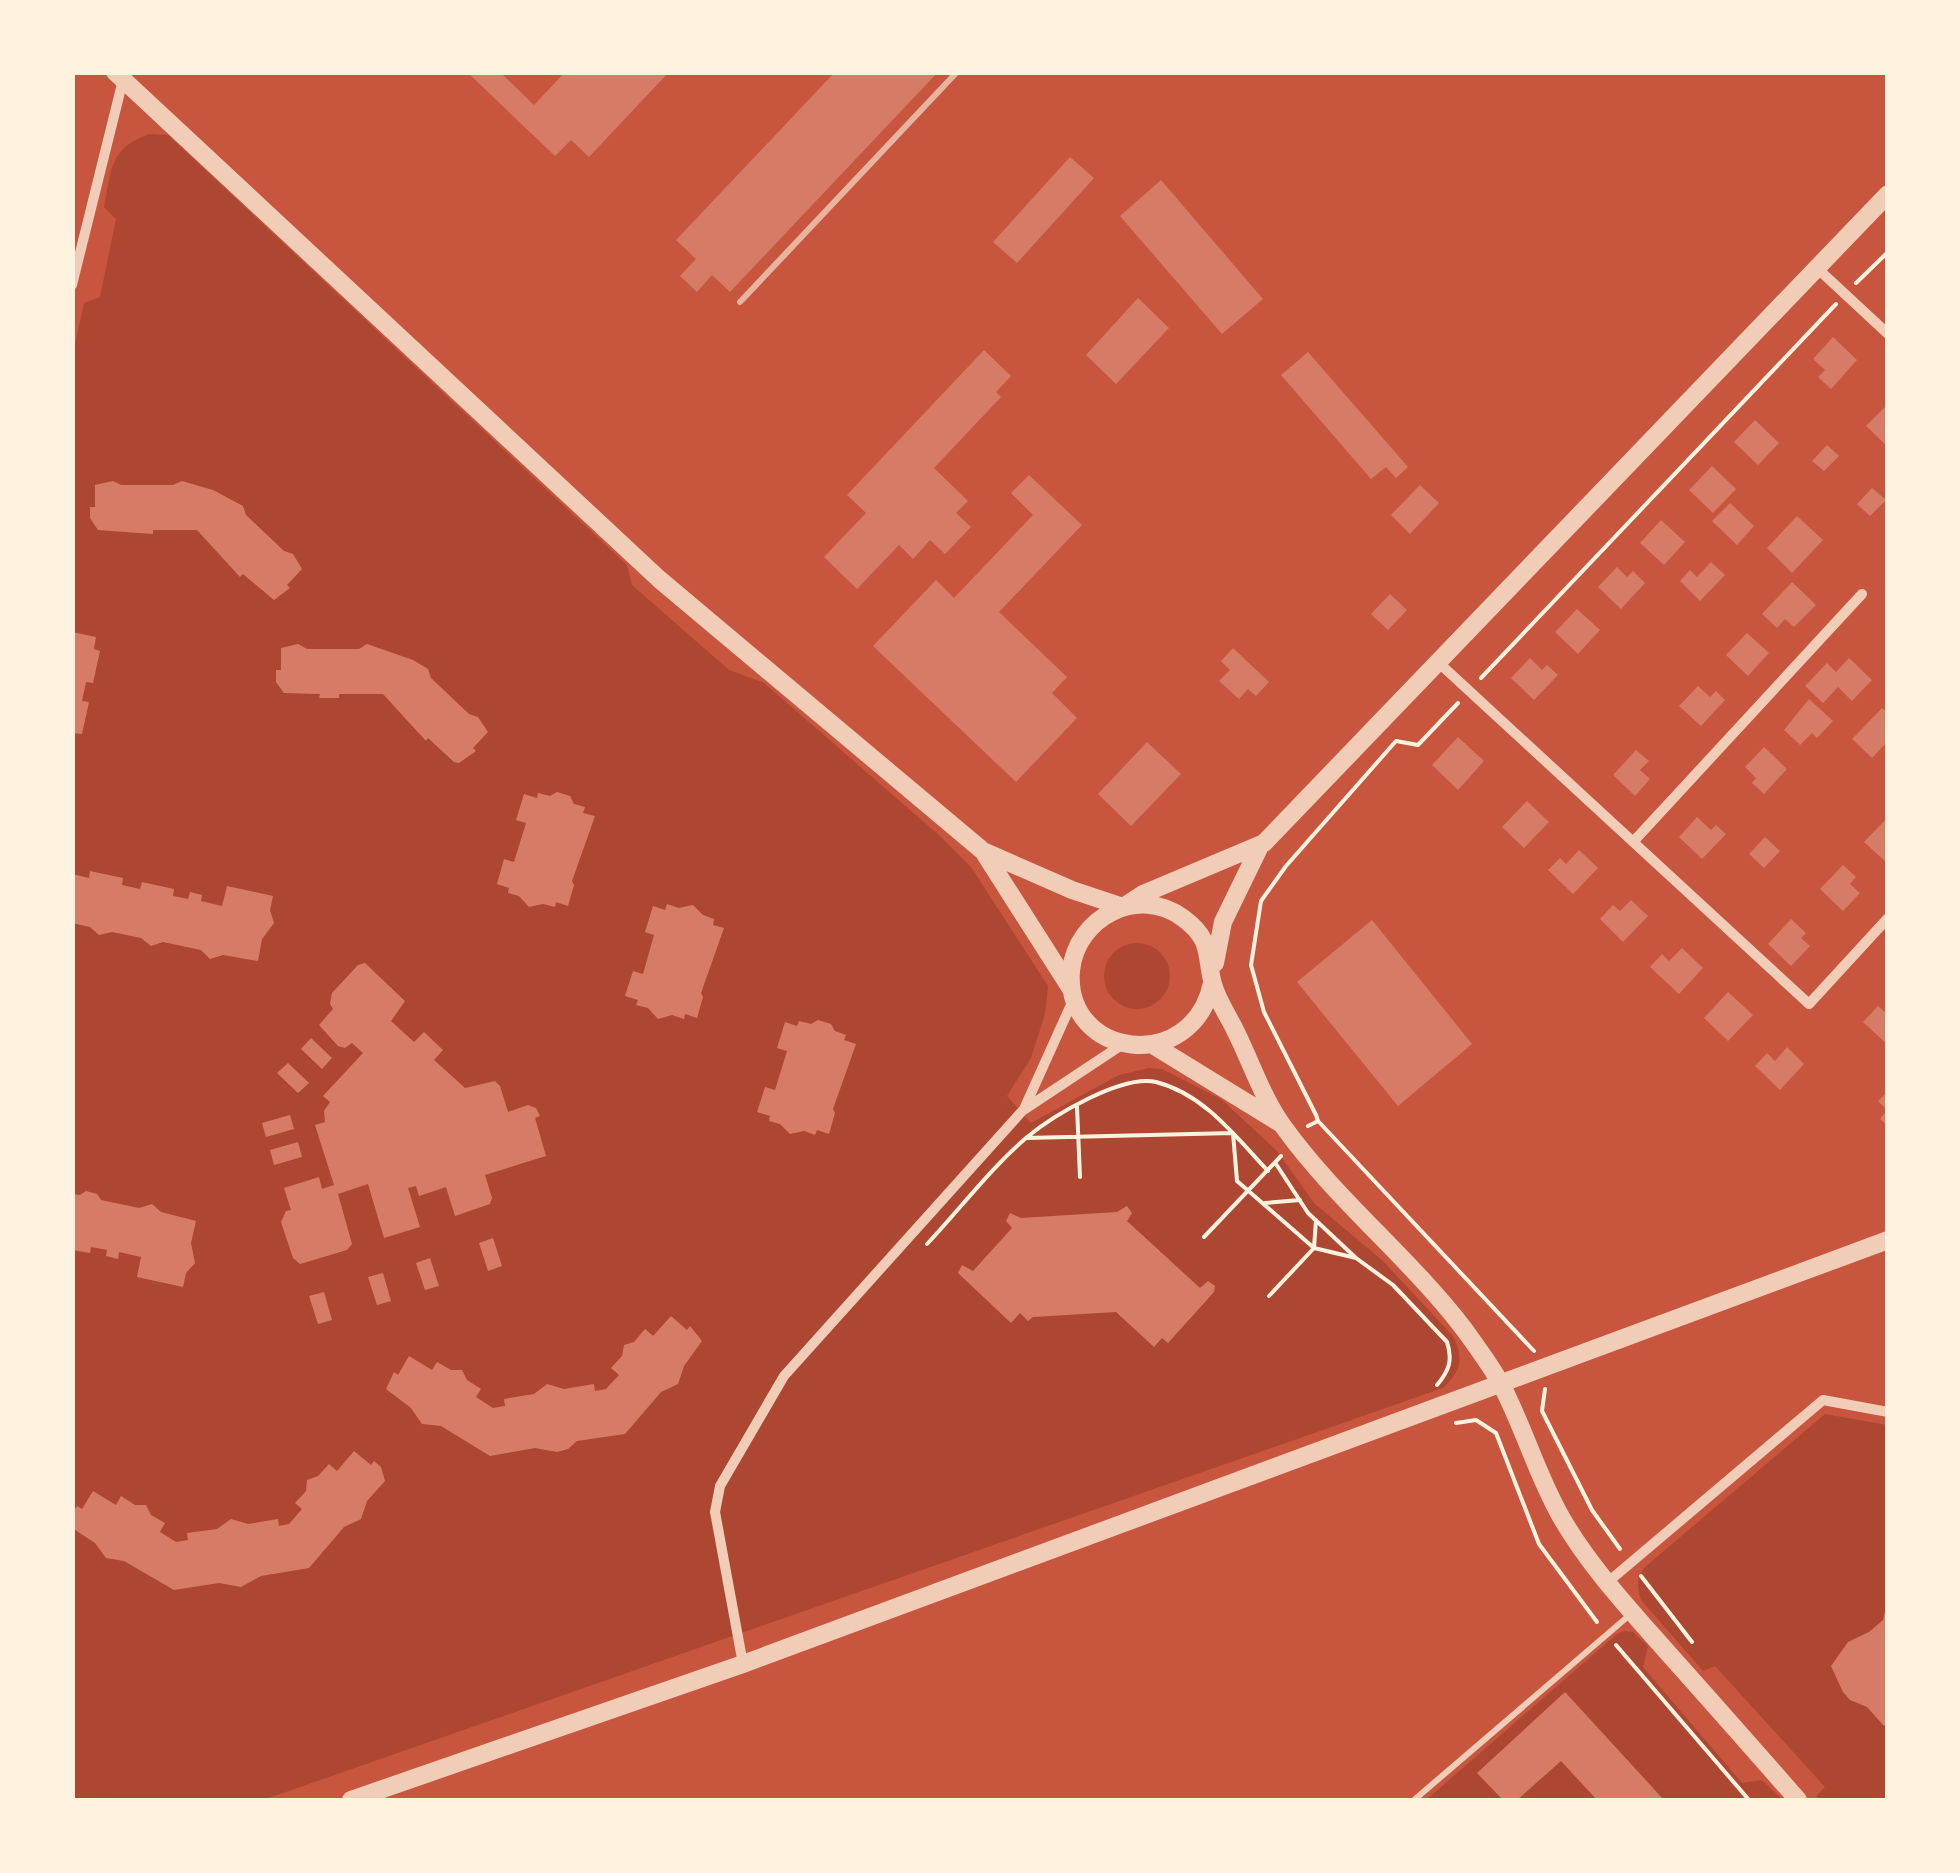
<svg xmlns="http://www.w3.org/2000/svg" width="1960" height="1873" font-family="'Sofia Sans Condensed',sans-serif">
<rect width="100%" height="100%" fill="#c8553d"/>
<path fill="#ae4732" d="M 150,134 L 168,135 L 627,565 L 632,585 L 729,670 L 764,683 L 940,836 L 971,867 L 1048,986 L 1045,1014 L 1031,1058 L 1007,1096 L 1031,1123 L 1119,1075 L 1149,1068 L 1162,1069 L 1221,1099 L 1277,1151 L 1314,1203 L 1383,1261 L 1453,1336 C 1464,1359 1461,1371 1443,1388 L 263,1800 L 73,1800 L 73,353 L 84,303 L 100,297 L 116,219 L 104,207 C 112,168 109,148 150,134 Z
M1104 976a33 33 0 1 1 66 0a33 33 0 1 1-66 0Z
M 1825,1414 L 1887,1425 L 1887,1800 L 1820,1800 L 1816,1796 L 1825,1787 L 1715,1666 L 1703,1671 L 1641,1600 C 1637,1587 1636,1578 1645,1567 Z
M 1624,1631 L 1633,1632 L 1648,1646 L 1643,1667 L 1742,1783 L 1762,1780 L 1783,1800 L 1426,1800 L 1617,1634 Z"/>
<path fill="#d67c66" d="M 467,72 L 500,72 L 534,105 L 565,72 L 669,72 L 589,157 L 571,140 L 555,156 Z
M 835,72 L 938,72 L 730,292 L 712,275 L 697,292 L 680,276 L 696,259 L 676,240 Z
M 1070,157 L 1094,178 L 1017,263 L 993,242 Z
M 1161,180 L 1263,299 L 1222,334 L 1120,216 Z
M 1138,298 L 1169,328 L 1116,384 L 1086,355 Z
M 1833,337 L 1857,360 L 1831,389 L 1818,377 L 1825,370 L 1813,359 Z
M 984,350 L 1011,376 L 996,392 L 1001,397 L 934,468 L 968,501 L 956,513 L 971,527 L 945,554 L 930,540 L 913,559 L 899,545 L 857,589 L 824,557 L 866,513 L 847,495 Z
M 1308,352 L 1408,467 L 1396,478 L 1386,467 L 1371,479 L 1281,375 Z
M 1888,404 L 1888,447 L 1866,426 Z
M 1755,420 L 1779,443 L 1758,465 L 1734,442 Z
M 1827,445 L 1839,456 L 1824,471 L 1812,461 Z
M 1712,466 L 1736,489 L 1713,513 L 1689,490 Z
M 1029,475 L 1082,525 L 999,612 L 1067,677 L 1052,693 L 1077,718 L 1016,782 L 873,646 L 936,580 L 954,598 L 1033,515 L 1011,493 Z
M 113,481 L 121,485 L 173,485 L 182,481 L 213,490 L 243,506 L 246,515 L 284,551 L 293,554 L 302,569 L 287,585 L 290,588 L 274,600 L 243,574 L 240,577 L 197,530 L 153,530 L 153,534 L 98,530 L 90,518 L 90,507 L 95,507 L 95,485 Z
M 1420,485 L 1439,503 L 1410,534 L 1391,515 Z
M 1872,488 L 1886,500 L 1870,516 L 1857,504 Z
M 1730,503 L 1754,526 L 1737,545 L 1712,521 Z
M 1797,516 L 1823,540 L 1792,573 L 1767,548 Z
M 1661,520 L 1685,542 L 1664,565 L 1640,543 Z
M 1711,562 L 1725,575 L 1700,601 L 1680,581 L 1690,570 L 1697,577 Z
M 1617,567 L 1627,577 L 1633,571 L 1645,583 L 1621,609 L 1598,587 Z
M 1792,582 L 1816,605 L 1794,627 L 1785,619 L 1777,628 L 1762,614 Z
M 1390,594 L 1407,610 L 1388,630 L 1371,614 Z
M 1577,609 L 1600,630 L 1578,654 L 1555,632 Z
M 72,632 L 96,637 L 94,649 L 100,651 L 93,683 L 86,682 L 82,701 L 89,702 L 82,734 L 72,733 Z
M 1747,633 L 1769,653 L 1748,676 L 1726,655 Z
M 298,644 L 307,649 L 359,649 L 367,644 L 413,660 L 428,669 L 431,678 L 469,714 L 478,717 L 488,732 L 473,748 L 476,751 L 459,763 L 454,762 L 428,738 L 426,741 L 383,694 L 339,694 L 339,698 L 319,698 L 320,694 L 284,693 L 276,682 L 276,670 L 281,670 L 281,648 Z
M 1233,648 L 1269,682 L 1256,696 L 1248,689 L 1239,699 L 1219,681 L 1230,670 L 1221,661 Z
M 1530,658 L 1542,670 L 1547,665 L 1558,675 L 1534,700 L 1511,678 Z
M 1849,658 L 1872,680 L 1852,701 L 1838,687 L 1823,703 L 1805,686 L 1827,663 L 1836,672 Z
M 1698,686 L 1710,697 L 1716,691 L 1725,700 L 1701,726 L 1679,706 Z
M 1809,699 L 1833,721 L 1817,738 L 1812,733 L 1800,745 L 1784,730 Z
M 1882,708 L 1888,713 L 1888,741 L 1872,758 L 1852,739 Z
M 1458,737 L 1484,761 L 1458,790 L 1432,765 Z
M 1147,742 L 1181,774 L 1131,826 L 1098,794 Z
M 1764,747 L 1787,769 L 1764,794 L 1752,783 L 1756,778 L 1745,767 Z
M 1636,750 L 1649,761 L 1640,770 L 1650,779 L 1635,796 L 1613,775 Z
M 557,792 L 570,796 L 574,804 L 585,807 L 583,813 L 595,816 L 572,881 L 574,885 L 568,906 L 556,902 L 555,907 L 543,904 L 529,907 L 519,896 L 508,893 L 509,888 L 497,884 L 504,859 L 514,862 L 526,823 L 516,820 L 524,794 L 537,798 L 538,793 L 550,796 Z
M 1527,801 L 1549,822 L 1524,848 L 1502,827 Z
M 1697,817 L 1711,830 L 1716,825 L 1726,834 L 1702,859 L 1679,837 Z
M 1888,817 L 1888,864 L 1864,842 Z
M 1765,837 L 1780,851 L 1764,868 L 1749,854 Z
M 1579,850 L 1598,868 L 1573,894 L 1548,870 L 1560,858 L 1566,864 Z
M 1843,865 L 1856,877 L 1850,884 L 1860,893 L 1843,911 L 1820,889 Z
M 90,871 L 123,878 L 122,885 L 140,889 L 142,882 L 174,889 L 173,896 L 188,899 L 190,892 L 202,895 L 201,901 L 222,906 L 227,886 L 273,896 L 270,910 L 274,923 L 262,939 L 258,961 L 223,955 L 210,959 L 201,950 L 163,942 L 151,946 L 141,938 L 112,932 L 99,935 L 90,927 L 72,923 L 72,874 L 89,878 Z
M 1631,900 L 1648,916 L 1623,942 L 1600,919 L 1613,905 L 1620,911 Z
M 667,904 L 679,908 L 693,905 L 703,915 L 714,919 L 713,925 L 724,928 L 701,993 L 703,997 L 697,1018 L 685,1014 L 684,1019 L 672,1015 L 658,1019 L 648,1008 L 636,1005 L 638,1000 L 625,996 L 633,971 L 643,974 L 654,935 L 645,932 L 653,906 L 665,910 Z
M 1791,919 L 1806,933 L 1801,938 L 1810,946 L 1791,966 L 1768,944 Z
M 1372,920 L 1472,1044 L 1398,1106 L 1297,982 Z
M 1682,948 L 1703,968 L 1679,994 L 1650,967 L 1662,954 L 1669,961 Z
M 365,963 L 405,1001 L 391,1021 L 414,1042 L 424,1032 L 443,1050 L 434,1060 L 465,1088 L 495,1081 L 500,1086 L 508,1112 L 528,1105 L 536,1108 L 540,1116 L 535,1118 L 546,1156 L 485,1175 L 492,1198 L 490,1204 L 455,1216 L 446,1187 L 419,1196 L 416,1186 L 408,1188 L 420,1227 L 384,1238 L 368,1184 L 338,1194 L 352,1244 L 347,1250 L 300,1264 L 293,1258 L 281,1222 L 286,1211 L 291,1210 L 284,1188 L 319,1177 L 322,1189 L 334,1185 L 315,1125 L 325,1122 L 324,1111 L 330,1102 L 323,1096 L 363,1053 L 352,1043 L 345,1048 L 338,1046 L 319,1025 L 333,1009 L 330,1004 L 332,993 L 358,965 Z
M 1728,992 L 1753,1015 L 1728,1041 L 1704,1018 Z
M 1878,1006 L 1888,1015 L 1888,1045 L 1863,1022 Z
M 818,1020 L 831,1024 L 835,1031 L 846,1035 L 844,1040 L 856,1044 L 833,1109 L 835,1113 L 829,1134 L 817,1130 L 815,1135 L 804,1131 L 790,1134 L 780,1124 L 769,1121 L 770,1116 L 757,1112 L 765,1087 L 775,1090 L 787,1051 L 777,1048 L 785,1022 L 797,1026 L 799,1021 L 811,1024 Z
M 311,1038 L 332,1058 L 322,1069 L 301,1049 Z
M 1787,1047 L 1804,1064 L 1780,1090 L 1755,1066 L 1767,1053 L 1775,1061 Z
M 288,1063 L 309,1083 L 298,1093 L 277,1073 Z
M 1888,1091 L 1888,1126 L 1880,1119 L 1887,1110 L 1878,1101 Z
M 290,1115 L 294,1129 L 266,1137 L 262,1123 Z
M 298,1142 L 302,1157 L 274,1165 L 270,1150 Z
M 86,1191 L 97,1194 L 101,1200 L 139,1208 L 152,1204 L 161,1212 L 196,1221 L 191,1243 L 195,1263 L 186,1273 L 183,1287 L 137,1277 L 141,1257 L 119,1252 L 118,1259 L 106,1256 L 107,1250 L 91,1247 L 90,1253 L 72,1250 L 72,1194 L 80,1195 Z
M 1127,1206 L 1132,1213 L 1127,1221 L 1200,1288 L 1208,1281 L 1215,1286 L 1214,1292 L 1168,1343 L 1162,1338 L 1154,1347 L 1116,1312 L 1033,1317 L 1028,1321 L 1020,1313 L 1011,1323 L 958,1273 L 962,1265 L 973,1271 L 1012,1228 L 1006,1221 L 1010,1213 L 1021,1218 L 1117,1212 Z
M 493,1238 L 502,1266 L 488,1271 L 479,1243 Z
M 430,1258 L 439,1286 L 425,1290 L 416,1263 Z
M 383,1273 L 391,1301 L 377,1305 L 368,1277 Z
M 324,1292 L 332,1320 L 318,1324 L 309,1296 Z
M 671,1316 L 687,1330 L 690,1326 L 702,1341 L 684,1366 L 678,1384 L 661,1392 L 625,1434 L 577,1441 L 568,1449 L 557,1452 L 535,1448 L 490,1456 L 441,1426 L 422,1424 L 411,1408 L 386,1389 L 394,1372 L 398,1375 L 409,1356 L 432,1370 L 437,1362 L 451,1370 L 462,1370 L 467,1380 L 481,1389 L 476,1397 L 493,1408 L 505,1406 L 504,1399 L 534,1394 L 547,1384 L 564,1389 L 594,1384 L 595,1391 L 606,1389 L 619,1375 L 611,1368 L 622,1356 L 624,1345 L 634,1342 L 645,1329 L 653,1336 Z
M 354,1451 L 371,1465 L 374,1461 L 381,1467 L 385,1481 L 367,1501 L 361,1519 L 344,1527 L 309,1568 L 261,1576 L 241,1587 L 219,1583 L 174,1590 L 124,1561 L 106,1558 L 95,1543 L 72,1528 L 72,1514 L 77,1506 L 82,1509 L 93,1491 L 116,1505 L 121,1496 L 135,1505 L 146,1505 L 151,1515 L 165,1523 L 160,1532 L 176,1542 L 188,1540 L 187,1533 L 217,1529 L 231,1519 L 248,1524 L 278,1519 L 279,1526 L 289,1524 L 302,1509 L 295,1503 L 306,1491 L 307,1480 L 318,1476 L 329,1464 L 337,1471 Z
M 1886,1607 L 1888,1722 L 1884,1726 L 1867,1707 L 1850,1700 L 1843,1692 L 1831,1666 L 1848,1642 L 1869,1632 L 1883,1620 Z
M 1565,1692 L 1664,1800 L 1597,1800 L 1561,1761 L 1517,1800 L 1503,1800 L 1477,1773 Z"/>
<g fill="none" stroke-linecap="round" stroke-linejoin="round">
<path stroke="#fff3e0" stroke-width="4" d="M 1856,283 L 1888,252
M 1481,678 L 1836,304
M 1077,1107 L 1080,1177
M 1318,1121 L 1534,1351
M 1308,1126 L 1318,1121 L 1316,1115 L 1264,1012 L 1251,965 L 1261,901 L 1286,866 L 1396,741 L 1418,745 L 1458,703
M 1026,1138 L 1233,1133 L 1237,1181 L 1314,1248 L 1356,1258
M 1276,1164 L 1308,1213 L 1356,1258 L 1393,1285 L 1447,1342 C 1453,1360 1449,1371 1437,1385
M 1265,1203 L 1300,1200
M 1204,1237 L 1281,1156
M 927,1244 C 959,1210 990,1169 1026,1138 C 1052,1116 1122,1074 1156,1082 C 1204,1094 1236,1137 1268,1171
M 1269,1296 L 1314,1248 L 1316,1220
M 1545,1389 L 1542,1411 L 1592,1510 L 1620,1549
M 1456,1423 L 1476,1420 L 1496,1433 L 1539,1544 L 1597,1622
M 1641,1576 L 1692,1642
M 1616,1645 L 1749,1800"/>
<path stroke="#f1ccb7" stroke-width="6" d="M 1414,1800 L 1632,1613"/>
<path stroke="#f1ccb7" stroke-width="10" d="M 1818,269 L 1888,334
M 72,285 L 123,80
M 1439,663 L 1809,1004 L 1888,918
M 1633,842 L 1862,594
M 1025,1109 L 1123,1044
M 1608,1582 L 1823,1400 L 1888,1412
M 743,1664 L 715,1512 L 720,1486 L 784,1376 L 1024,1109 L 1074,998"/>
<path stroke="#f1ccb7" stroke-width="18" d="M 115,72 L 659,579 L 983,851 L 1072,890 L 1123,907 L 1143,894 L 1264,843 L 1888,194
M 983,851 L 1071,989
M 1215,963 L 1223,922 L 1259,848
M 1212,983 C 1193,1075 1064,1059 1071,971 C 1076,917 1139,885 1183,918 C 1213,940 1205,955 1213,984 C 1217,1000 1229,1017 1236,1032 C 1251,1062 1263,1099 1283,1126 C 1336,1200 1409,1257 1464,1329 C 1477,1347 1492,1367 1502,1386 C 1524,1428 1537,1475 1561,1517 C 1589,1566 1631,1611 1668,1653 C 1712,1702 1755,1751 1798,1800
M 1153,1045 L 1280,1123
M 351,1800 L 743,1664 L 1888,1240"/>
<path stroke="#e9b49f" stroke-width="6" d="M 740,302 L 957,72"/>
</g>
<rect width="1960" height="1873" fill="none" stroke="#fff3e0" stroke-width="150"/>
</svg>
